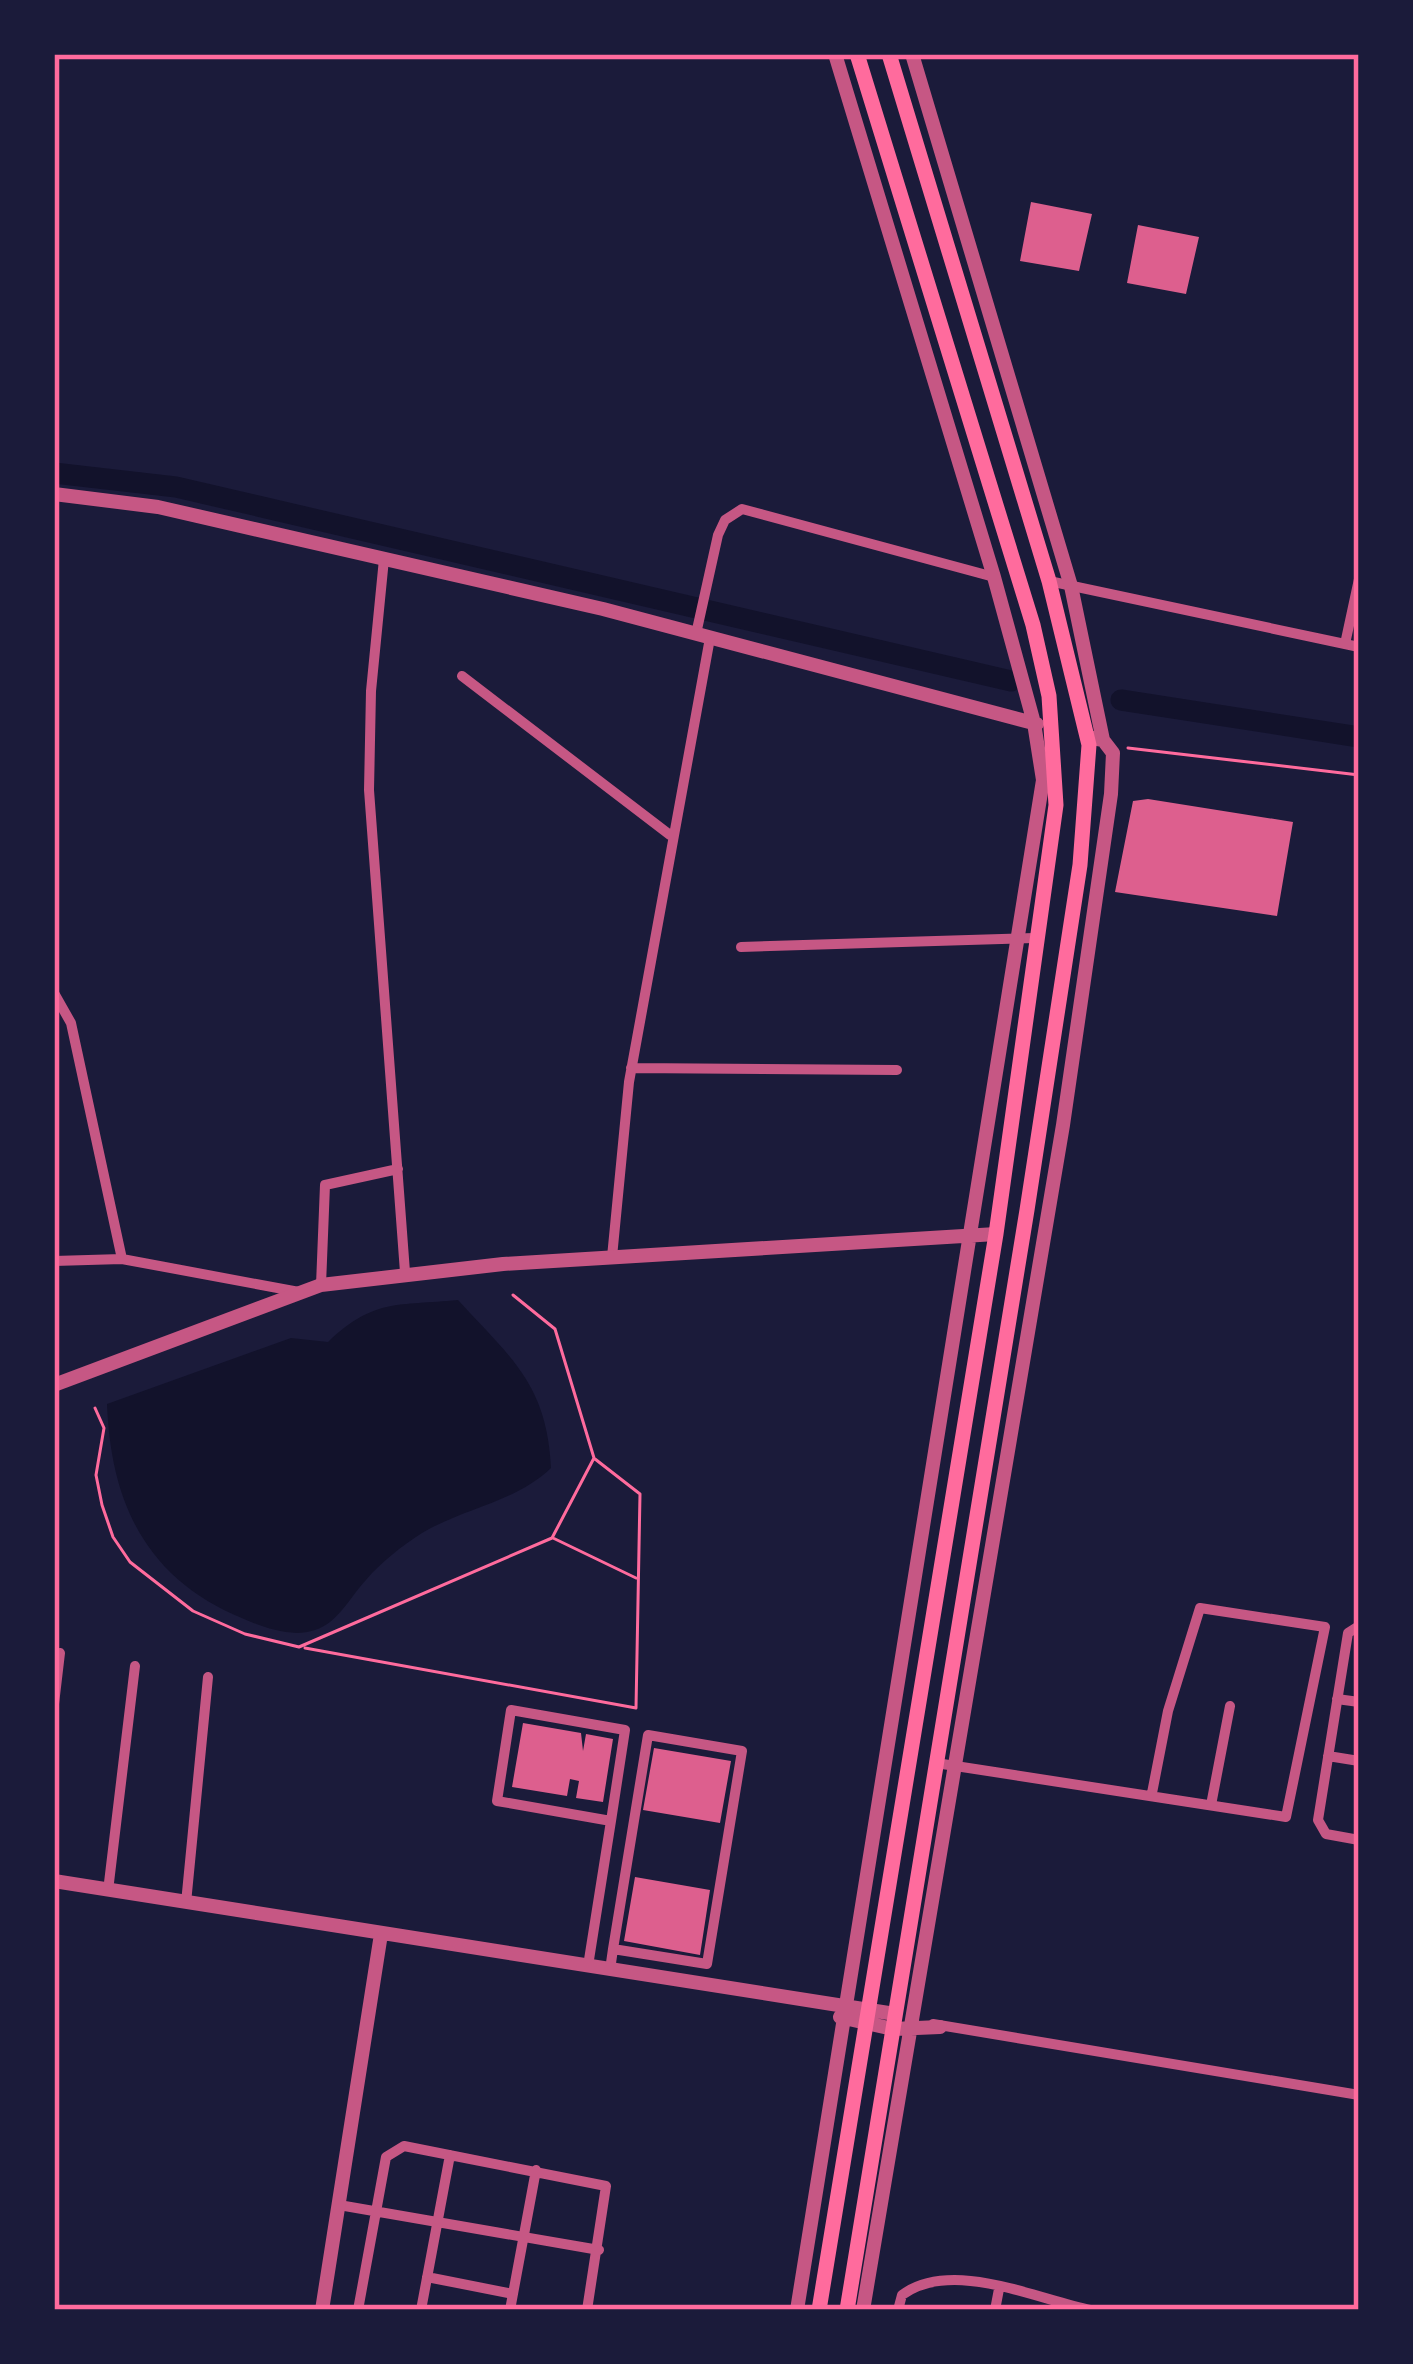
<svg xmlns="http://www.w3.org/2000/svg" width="1413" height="2364" font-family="'Source Sans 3',sans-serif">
<rect width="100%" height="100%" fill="#1b1b3a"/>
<path fill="#12122b" d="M 458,1300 C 511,1358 547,1384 551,1468 C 516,1502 464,1508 422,1533 C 402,1546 381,1562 366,1580 C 350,1597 338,1623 315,1630 C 292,1638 265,1628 244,1619 C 148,1580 111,1506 107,1404 L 291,1338 L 328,1342 C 374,1298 398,1306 458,1300 Z"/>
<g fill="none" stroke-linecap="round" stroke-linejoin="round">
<path stroke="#12122b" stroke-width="21" d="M 54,473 L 176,487 L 1011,681
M 1121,700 L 1359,737"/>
</g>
<path fill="#dd5f8e" d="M 1031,202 L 1092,214 L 1079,271 L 1020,261 Z
M 1138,225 L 1199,237 L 1186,294 L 1127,283 Z
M 1148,799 L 1293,822 L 1277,916 L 1115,892 L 1133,801 Z
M 523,1723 L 581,1733 L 583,1751 L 586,1734 L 613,1739 L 603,1802 L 576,1798 L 579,1781 L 570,1779 L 567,1796 L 512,1787 Z
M 654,1748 L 731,1761 L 720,1823 L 643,1810 Z
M 635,1877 L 710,1890 L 700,1955 L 624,1941 Z"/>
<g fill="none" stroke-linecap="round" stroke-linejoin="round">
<path stroke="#ff6b9d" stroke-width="3" d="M 1128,748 L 1359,775
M 95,1408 L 104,1428 L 96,1475 L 102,1505 L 113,1537 L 130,1562 L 193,1611 L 245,1634 L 299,1647 L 552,1538 L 594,1458 L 555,1329 L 513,1295
M 553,1538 L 636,1578
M 305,1648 L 636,1708 L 640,1494 L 595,1459"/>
<path stroke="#c65784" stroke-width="10" d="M 384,559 L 371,691 L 369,790 L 405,1272
M 1049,581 L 1359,647
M 696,634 L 718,535 L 725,520 L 742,509 L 994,577
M 1345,644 L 1359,579
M 462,676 L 670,835
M 741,947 L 1035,938
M 54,993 L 71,1023 L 122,1259
M 631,1068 L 897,1070
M 612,1257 L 629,1082 L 710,638
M 54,1261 L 122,1259 L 299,1292
M 321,1285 L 325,1185 L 398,1169
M 1359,1626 L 1348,1633 L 1318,1820 L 1326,1834 L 1359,1840
M 1337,1699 L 1359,1702
M 54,1704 L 60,1653
M 1328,1756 L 1359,1761
M 936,1763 L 1286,1817 L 1325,1627 L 1200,1608 L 1168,1711 L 1152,1793
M 1211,1805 L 1230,1706
M 108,1891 L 135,1666
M 186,1903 L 208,1677
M 588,1966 L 611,1821 L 497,1801 L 511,1710 L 625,1730 L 611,1821
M 610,1970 L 613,1949 L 648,1735 L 742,1751 L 707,1964 L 613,1949
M 933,2024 L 1359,2095
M 339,2205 L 599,2250
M 427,2277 L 513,2294
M 358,2310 L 386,2157 L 404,2146 L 606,2186 L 587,2310
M 421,2310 L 450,2155
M 510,2310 L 536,2170
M 898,2310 L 902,2295 C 951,2259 1034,2298 1090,2310
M 995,2310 L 999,2289"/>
<path stroke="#c65784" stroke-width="14" d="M 912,54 L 1071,586 L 1103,740
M 54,494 L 158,507 L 603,609 L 1037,724
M 54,1385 L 321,1285 L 503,1264 L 996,1234
M 54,1881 L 895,2014
M 840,2017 L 893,2029 L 940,2027
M 322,2310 L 381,1934
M 797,2310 L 1043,780 L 1034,723 L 994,577 L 835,54
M 863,2310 L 1063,1125 L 1111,794 L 1113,753 L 1103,740 L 1087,737"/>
<path stroke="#ff6b9d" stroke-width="15" d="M 819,2310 L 996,1234 L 1056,805 L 1049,696 L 1033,625 L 857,54
M 847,2310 L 1027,1210 L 1080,865 L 1089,745 L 1049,581 L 889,54"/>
</g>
<rect width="1413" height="2364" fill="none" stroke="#1b1b3a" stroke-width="114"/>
<rect x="57" y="57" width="1299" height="2250" fill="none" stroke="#ff6b9d" stroke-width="4.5"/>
</svg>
